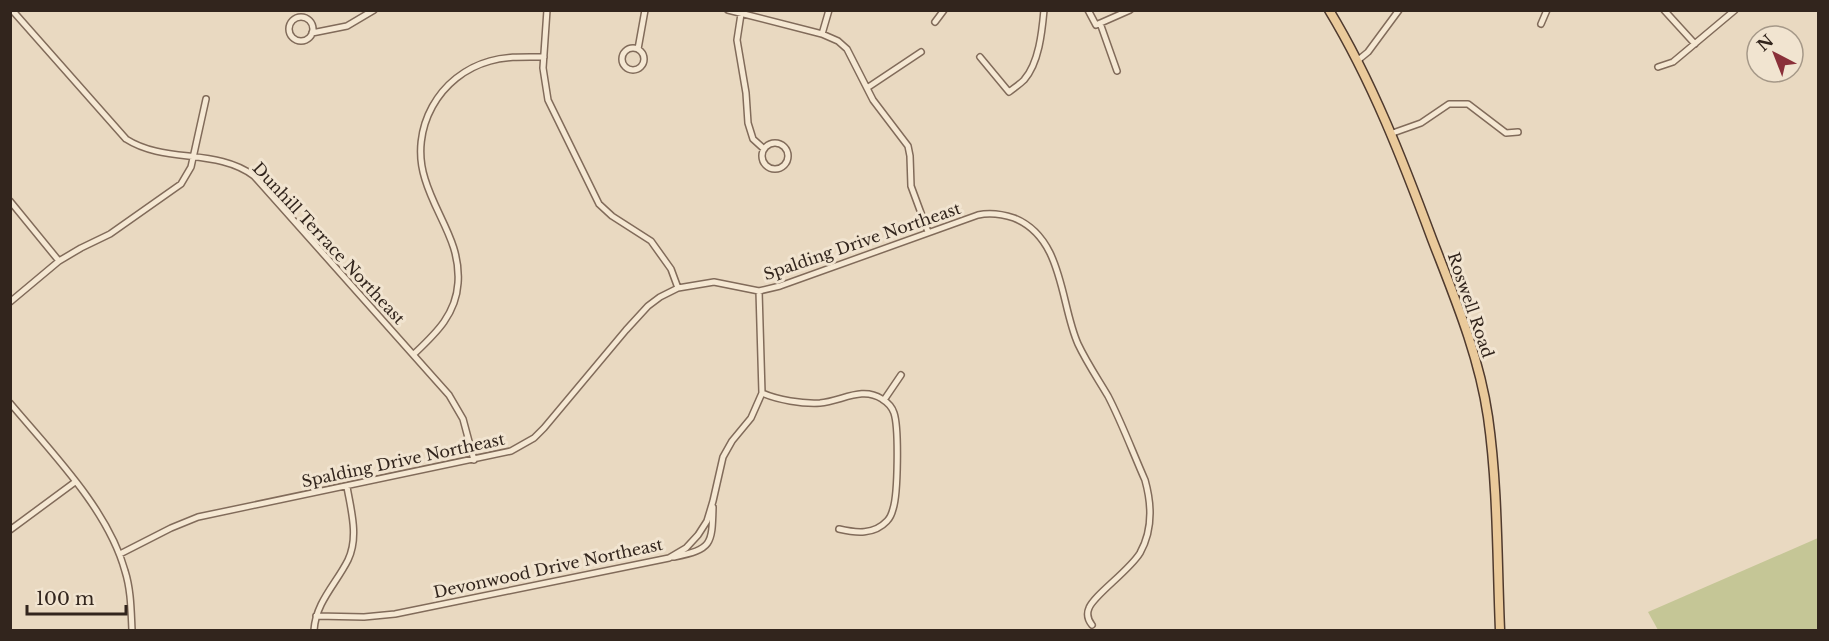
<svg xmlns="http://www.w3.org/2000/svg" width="1829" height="641" font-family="'Libre Baskerville',serif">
<rect width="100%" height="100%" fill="#e9d9c1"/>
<path fill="#c5c696" d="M 1818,538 L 1818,630 L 1658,630 L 1648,612 Z"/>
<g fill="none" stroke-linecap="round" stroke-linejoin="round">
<g stroke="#816b5a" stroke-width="8">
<path id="street" d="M 12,10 L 126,139 C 165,164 217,148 254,176 L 449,395 L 463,419 L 474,460
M 547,10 L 543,68 L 548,100 L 599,204 L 612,216 L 651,241 L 671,269 L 678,288
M 728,10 L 822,34 L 838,41 L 847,49 L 873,100 L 908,146 L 910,156 L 911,186 L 928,232
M 1088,10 L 1096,25 L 1130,10
M 1664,10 L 1695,44
M 741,14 L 737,40 L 746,93 L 748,123 L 753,139 L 764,149
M289 29a12 12 0 1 1 24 0a12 12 0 1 1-24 0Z
M 935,22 L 944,10
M 1100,23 L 1117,71
M 1541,24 L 1547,10
M 312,33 L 347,26 L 374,10
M 822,34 L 829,10
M622 59a11 11 0 1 1 22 0a11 11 0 1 1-22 0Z
M 638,49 L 645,10
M 980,57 L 1009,92 C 1014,88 1020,84 1024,80 C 1039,63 1042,32 1044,10
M 1357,61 L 1368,52 L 1399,10
M 1658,67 L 1673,62 L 1735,10
M 867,88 L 921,52
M 1390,134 L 1421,123 L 1449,104 L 1468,104 L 1506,133 L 1518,132
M762 156a13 13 0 1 1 26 0a13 13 0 1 1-26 0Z
M 10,201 L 59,261
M 10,302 L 59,261 L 81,248 L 110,234 L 181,184 L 191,167 L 206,99
M 414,354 C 435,334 456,315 458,283 C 461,243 436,216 425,179 C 409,129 439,75 490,61 C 507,56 526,57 544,57
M 762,393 C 778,400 802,404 820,403 C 842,401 862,386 882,399 C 887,402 892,407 894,413 C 899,428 898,494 893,509 C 892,513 890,518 887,521 C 874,535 856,533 839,529
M 884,400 L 901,375
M 10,403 C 51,452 108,509 125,571 C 131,590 131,610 132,630
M 10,530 L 75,482
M 120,554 L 171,528 L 198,517 L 511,451 L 534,438 L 544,428 L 626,330 L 648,306 L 660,297 L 678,288 L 714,282 L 759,291 L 780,286 L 978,215 C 991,212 1002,214 1014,218 C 1064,238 1060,304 1078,344 C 1087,363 1098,379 1108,396 C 1122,423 1133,453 1145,480 C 1152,505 1153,530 1140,553 C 1129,571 1094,595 1089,608 C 1086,615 1088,620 1092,625
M 674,557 C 712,549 712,545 713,507
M 316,616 L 364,617 L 395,614 L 669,558 L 686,548 L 698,535 L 707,521 L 713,501 L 723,457 L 732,441 L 751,418 L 762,393 L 759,291
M 314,630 C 316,602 336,584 348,560 C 359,537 351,510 347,487"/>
</g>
<g stroke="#4f3a2e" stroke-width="11">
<path id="primary" d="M 1329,10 C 1372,81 1403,161 1432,239 C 1454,296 1479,355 1488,417 C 1498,487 1497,560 1500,630"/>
</g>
<use href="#street" stroke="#f5e8d3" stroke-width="5"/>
<use href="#primary" stroke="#eaca9b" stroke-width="8"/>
</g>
<g text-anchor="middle" stroke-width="6" stroke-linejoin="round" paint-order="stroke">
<g font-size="16" fill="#32251d" stroke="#f1e4d0">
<text transform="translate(862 241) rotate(-19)" y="6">Spalding Drive Northeast</text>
<text transform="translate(329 243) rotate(47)" y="6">Dunhill Terrace Northeast</text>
<text transform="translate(1471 305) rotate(71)" y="6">Roswell Road</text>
<text transform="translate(403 460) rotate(-12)" y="6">Spalding Drive Northeast</text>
<text transform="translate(548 568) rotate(-12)" y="6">Devonwood Drive Northeast</text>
</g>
</g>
<rect width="1829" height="641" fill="none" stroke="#32251d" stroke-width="24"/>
<g transform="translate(1775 54) rotate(318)"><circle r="28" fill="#f1e4d0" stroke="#a59888" stroke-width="1.5"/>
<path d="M0-4.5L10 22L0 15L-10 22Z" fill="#8a3039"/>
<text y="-9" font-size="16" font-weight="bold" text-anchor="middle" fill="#32251d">N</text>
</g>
<path d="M27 605v9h99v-9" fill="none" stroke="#32251d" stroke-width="3"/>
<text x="36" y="605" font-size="18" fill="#32251d" stroke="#f1e4d0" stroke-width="4.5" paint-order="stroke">100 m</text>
</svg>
